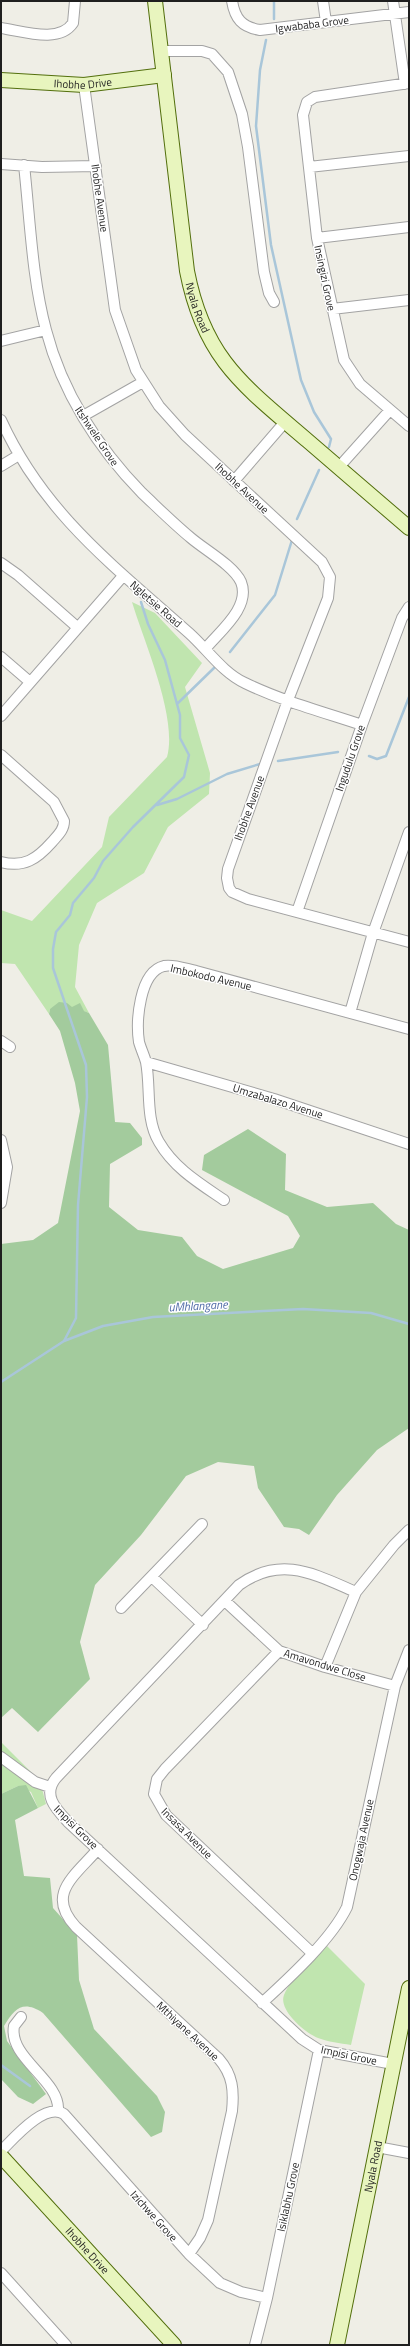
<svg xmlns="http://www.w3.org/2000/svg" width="410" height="2346" font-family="'Titillium Web',sans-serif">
<rect width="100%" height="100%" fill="#efeee6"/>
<path fill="#c0e5af" d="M 132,602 L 155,613 L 202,663 L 185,687 L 210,773 L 209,794 L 168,827 L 144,873 L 97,903 L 79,945 L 75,987 L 89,1013 L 72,1007 L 50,1009 L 49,1014 L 15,964 L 1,963 L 1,910 L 32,921 L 102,847 L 109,817 L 167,757 C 178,718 144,642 132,602 Z
M 1,1742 L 40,1781 L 46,1804 L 38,1808 L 31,1792 L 18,1786 L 1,1794 Z
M 327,1946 L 365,1984 L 351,2045 C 340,2043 328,2042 318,2038 C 305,2033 278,2010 284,1995 C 292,1976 313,1961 327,1946 Z"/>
<path fill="#a3cb9d" d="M 59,1002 L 67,1003 L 72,1007 L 80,1003 L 84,1011 L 89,1013 L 108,1045 L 115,1122 L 130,1123 L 142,1138 L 142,1145 L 110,1164 L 109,1207 L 138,1230 L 182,1237 L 197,1256 L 223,1269 L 293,1248 L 300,1236 L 288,1216 L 202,1170 L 204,1155 L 248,1129 L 286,1154 L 285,1190 L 327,1207 L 373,1203 L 396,1224 L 409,1230 L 409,1428 L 377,1450 L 337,1495 L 309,1535 L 299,1529 L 284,1527 L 258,1488 L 254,1466 L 218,1462 L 186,1476 L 141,1535 L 95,1585 L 80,1642 L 90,1679 L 38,1732 L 12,1708 L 1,1718 L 1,1244 L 33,1240 L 58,1223 L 80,1111 L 75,1083 L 60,1031 L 49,1014 L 50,1009 Z
M 26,1785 L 38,1808 L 15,1820 L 24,1876 L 50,1878 L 53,1908 L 77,1935 L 79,1980 L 94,2029 L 157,2096 L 165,2112 L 162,2132 L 151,2137 L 43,2013 C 23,2000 15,2008 4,2026 L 7,2041 L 46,2094 L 33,2104 L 18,2097 L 1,2079 L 1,1794 L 18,1786 Z"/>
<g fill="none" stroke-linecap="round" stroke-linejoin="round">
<path stroke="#a9c6d9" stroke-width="2.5" d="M 274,19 L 274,1
M 266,40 L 260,70 L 256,126 L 271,245 L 301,380 L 314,412 L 331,439 L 329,447
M 297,519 L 319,470
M 230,652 L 275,595 L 292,540
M 177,704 L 215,667
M 369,756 L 377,759 L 386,756 L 409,697
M 278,761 L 338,752
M 157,805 L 177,799 L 227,774 L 260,764
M 64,1341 L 76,1318 L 78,1205 L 87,1097 L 86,1065 L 53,968 L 53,949 L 56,932 L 70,915 L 73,903 L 94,878 L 103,861 L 133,827 L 184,777 L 189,755 L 180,738 L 180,715 L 165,660 L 148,624 L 141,602
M 1,1382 L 64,1341 L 103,1326 L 153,1317 L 303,1309 L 371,1313 L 409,1324
M 1,2065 L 30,2086"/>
<g stroke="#a3a3a3" stroke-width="12">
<path id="street" d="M 232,1 C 235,19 242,27 260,30 L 409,12
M 323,1 L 326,22
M 393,1 L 405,84
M 1,28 C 23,31 59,44 73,23 L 75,1
M 162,51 L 202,51 L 212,54 L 228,72 L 242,114 L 248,147 L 264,272 L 269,293 L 274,302
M 409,83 L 315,97 L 307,102 L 303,115 L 317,238 L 344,360 L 360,384 L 409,426
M 84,85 L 115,310 L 136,370 L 159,406 L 185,435 L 322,562 L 330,577 L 328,598 L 288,700 L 228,869 L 227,878 L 229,888 L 232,892 L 248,899 L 409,942
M 1,164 L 42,167 L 96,166
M 24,165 C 30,219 32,278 46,330 C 62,392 98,448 142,493 C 158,508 174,524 191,538 C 205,550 234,566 241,582 C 251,607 220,631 206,648
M 309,167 L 409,156
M 317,238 L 409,227
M 332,309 L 409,300
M 1,341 L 46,330
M 83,416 L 143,382
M 1,420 C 44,514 114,566 189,633 C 207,649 223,673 245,683 C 282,701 323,712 362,725
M 1,466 L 19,455
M 339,467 L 390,410
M 234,481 L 285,422
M 1,563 L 18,575 L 77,627
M 1,657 L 30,682
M 1,716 L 123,576
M 1,755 L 54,802 L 64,821 C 64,830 58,835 52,842 C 37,859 24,868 1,862
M 297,912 L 362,725 L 402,618 L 409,607
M 350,1013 L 373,933 L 409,832
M 1,1041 L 10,1047
M 146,1062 L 274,1099 L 409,1144
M 1,1140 L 7,1167 L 1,1203
M 224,1200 C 199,1183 174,1168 159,1142 C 145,1119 151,1087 146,1062 C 144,1055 141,1049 139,1042 C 136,1022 139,972 164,966 C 174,964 186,969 196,971 L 409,1029
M 152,1577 L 203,1625
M 356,1592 C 314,1574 281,1555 239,1585 L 56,1778 C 42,1795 56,1809 68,1822 L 302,2039 L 319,2050 L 393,2064
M 225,1601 L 279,1651 L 325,1667 L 395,1686
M 121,1608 L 202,1524
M 279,1651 L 165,1769 L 157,1779 L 154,1794 L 166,1815 L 312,1953
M 325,1667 L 356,1592 L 394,1545 L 409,1530
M 1,1757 L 35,1782 L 50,1787
M 98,1849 C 75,1876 45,1894 76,1927 L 219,2059 C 233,2075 234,2091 232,2111 L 208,2220 L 200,2238 L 189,2254
M 262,2003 C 289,1978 331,1940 347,1907 L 395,1686 L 409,1650
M 21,2017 L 14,2026 C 8,2058 60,2080 58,2110
M 377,2147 L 409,2153
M 1,2151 C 15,2137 45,2102 64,2114 L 189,2254 L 220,2283 L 241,2292 L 267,2298
M 1,2273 L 66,2345
M 255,2345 L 267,2298 L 319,2050"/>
</g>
<g stroke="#536f0d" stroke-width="16">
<g id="secondary">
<path id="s1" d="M 155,1 L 187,271 C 204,359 244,386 308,441 C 342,470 375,499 409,528"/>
<path id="s2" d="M 1,80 L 84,85 L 164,75"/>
<path id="s3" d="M 1,2156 L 174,2345"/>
<path id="s4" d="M 337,2345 L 409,1988"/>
</g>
</g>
<use href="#street" stroke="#fff" stroke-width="10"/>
<use href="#secondary" stroke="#e8f5be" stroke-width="14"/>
</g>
<g text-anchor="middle" stroke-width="3" stroke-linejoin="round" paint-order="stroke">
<g font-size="11" fill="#1f1f1f" stroke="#fff">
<text transform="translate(312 24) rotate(-7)" y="4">Igwababa Grove</text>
<text dy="4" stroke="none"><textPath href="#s2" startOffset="82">Ihobhe Drive</textPath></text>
<text transform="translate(100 198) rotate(82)" y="4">Ihobhe Avenue</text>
<text transform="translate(325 278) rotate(78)" y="4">Insingizi Grove</text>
<text dy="4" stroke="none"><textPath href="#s1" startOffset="310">Nyala Road</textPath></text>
<text transform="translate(97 436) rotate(56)" y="4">Itshwele Grove</text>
<text transform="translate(242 488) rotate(43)" y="4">Ihobhe Avenue</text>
<text transform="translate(156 604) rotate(41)" y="4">Ngletsie Road</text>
<text transform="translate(350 758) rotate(-71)" y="4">Ingudulu Grove</text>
<text transform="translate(249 808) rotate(-70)" y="4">Ihobhe Avenue</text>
<text transform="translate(211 977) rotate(13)" y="4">Imbokodo Avenue</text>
<text transform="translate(278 1101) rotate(17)" y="4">Umzabalazo Avenue</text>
<text transform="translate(325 1665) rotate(17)" y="4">Amavondwe Close</text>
<text transform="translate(76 1827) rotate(45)" y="4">Impisi Grove</text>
<text transform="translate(187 1833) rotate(45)" y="4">Insasa Avenue</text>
<text transform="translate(361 1840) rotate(-78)" y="4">Onogwaja Avenue</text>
<text transform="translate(188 2031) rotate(43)" y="4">Mthiyane Avenue</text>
<text transform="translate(349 2055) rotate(12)" y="4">Impisi Grove</text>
<text dy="4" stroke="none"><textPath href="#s4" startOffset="182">Nyala Road</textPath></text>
<text transform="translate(288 2197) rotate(-78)" y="4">Isiklabhu Grove</text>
<text transform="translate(154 2216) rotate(48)" y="4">Izichwe Grove</text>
<text dy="4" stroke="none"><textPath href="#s3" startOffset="128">Ihobhe Drive</textPath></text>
</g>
<g font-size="12" font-style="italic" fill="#526da8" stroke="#fff">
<text transform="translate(198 1306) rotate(-3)" y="4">uMhlangane</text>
</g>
</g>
<rect width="410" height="2346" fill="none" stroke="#1f1f1f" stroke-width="4"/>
</svg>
